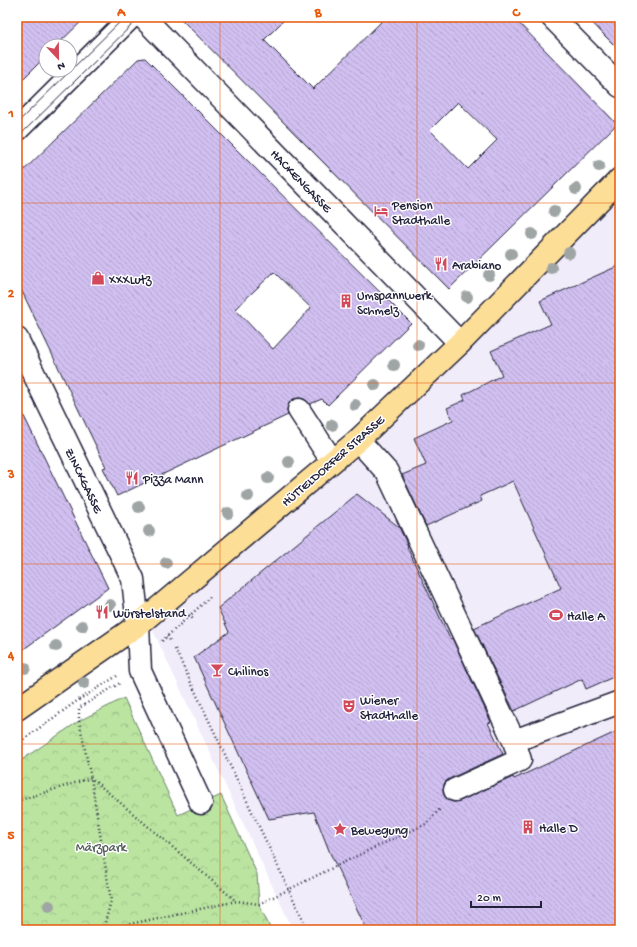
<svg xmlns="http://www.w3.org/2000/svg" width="637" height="947" font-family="'Gochi Hand',sans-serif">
<defs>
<pattern id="park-crowns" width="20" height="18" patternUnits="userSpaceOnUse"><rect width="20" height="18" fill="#bae4a0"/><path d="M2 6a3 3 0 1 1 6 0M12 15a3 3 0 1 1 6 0" fill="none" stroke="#a0c38b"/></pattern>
<pattern id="building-back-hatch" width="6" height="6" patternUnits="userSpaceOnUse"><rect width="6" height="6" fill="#d0bff0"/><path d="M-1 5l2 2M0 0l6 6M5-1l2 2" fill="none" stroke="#b2a4cf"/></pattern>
</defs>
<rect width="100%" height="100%" fill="#fff"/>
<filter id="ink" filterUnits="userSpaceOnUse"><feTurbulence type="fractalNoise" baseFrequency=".025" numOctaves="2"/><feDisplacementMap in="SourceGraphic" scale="8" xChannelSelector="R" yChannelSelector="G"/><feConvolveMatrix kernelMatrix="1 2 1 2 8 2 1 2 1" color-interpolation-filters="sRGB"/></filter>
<g filter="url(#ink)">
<path fill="#f1ecfa" d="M 620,180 L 620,930 L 293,930 L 147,618 L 358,440 Z"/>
<path fill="url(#park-crowns)" stroke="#6e836e" d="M 124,698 L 178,815 L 221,795 L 257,874 L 259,904 L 271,930 L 17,930 L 17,763 L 79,721 Z"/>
<path fill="url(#building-back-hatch)" stroke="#22223b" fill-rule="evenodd" d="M 26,17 L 86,17 L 56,46 L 46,46 L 46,56 L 17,85 L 17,26 Z
M 179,17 L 287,17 L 264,40 L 313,89 L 386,17 L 513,17 L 617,124 L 449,289 ZM 458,102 L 497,140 L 468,169 L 430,130 Z
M 587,17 L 620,17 L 620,51 L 604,35 Z
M 145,58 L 244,157 L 411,323 L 328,405 L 322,399 L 310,404 L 304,399 L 299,398 L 293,399 L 288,405 L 287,410 L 288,415 L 117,496 L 103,468 L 106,467 L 17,281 L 17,177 L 138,59 ZM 274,272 L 311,308 L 273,349 L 235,309 Z
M 620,265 L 620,663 L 614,665 L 618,675 L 586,689 L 582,679 L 514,711 L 474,628 L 561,588 L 513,481 L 480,496 L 482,501 L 426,526 L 402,475 L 426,465 L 414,438 L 453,420 L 447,408 L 465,400 L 463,395 L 502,375 L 491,351 L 551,324 L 540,301 Z
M 17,402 L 108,588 L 17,654 Z
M 357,494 L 399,527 L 408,546 L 407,547 L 450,639 L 452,638 L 491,722 L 488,723 L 503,754 L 449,779 L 445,782 L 443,788 L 444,795 L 448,800 L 453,802 L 460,801 L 513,777 L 514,779 L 620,730 L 620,930 L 367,930 L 330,853 L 314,812 L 269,819 L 194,657 L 229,632 L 218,608 Z"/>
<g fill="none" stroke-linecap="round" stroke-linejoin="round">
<g stroke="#22223b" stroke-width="25">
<path id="minor" d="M 143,17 L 460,343
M 552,17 L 620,86
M 17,130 L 131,17
M 17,339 L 133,579 L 138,625 L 140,671 L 201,803
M 299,410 L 332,461
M 358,440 L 387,472 L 514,741
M 455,790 L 520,760 L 514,741 L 620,702"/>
</g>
<g stroke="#22223b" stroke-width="25">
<path id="major" d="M 17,709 L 138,625 L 358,440 L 460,343 L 620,179"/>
</g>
<path stroke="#22223b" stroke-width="2.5" stroke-dasharray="1 3" stroke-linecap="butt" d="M 189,615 L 194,620
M 167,636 L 171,642
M 162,641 L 210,597
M 175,649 L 308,930
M 17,744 L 77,701 L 117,676
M 17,801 L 91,778 L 236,901
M 102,930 L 237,901 L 259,904 L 367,851 L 426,824 L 441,808
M 103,930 L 111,901 L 91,778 L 79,721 L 79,708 L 120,683"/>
<use href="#minor" stroke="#fff" stroke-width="22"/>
<use href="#major" stroke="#fdde96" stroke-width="22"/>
<path stroke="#22223b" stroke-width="1" d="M 17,123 L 125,17
M 17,138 L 140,17"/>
</g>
<g fill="#9fa5a4">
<circle cx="599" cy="166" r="6"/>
<circle cx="576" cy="189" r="6"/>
<circle cx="554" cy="211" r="6"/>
<circle cx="532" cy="234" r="6"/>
<circle cx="569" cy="253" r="6"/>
<circle cx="511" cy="254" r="6"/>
<circle cx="551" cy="268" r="6"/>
<circle cx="489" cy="275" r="6"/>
<circle cx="467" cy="297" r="6"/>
<circle cx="418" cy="345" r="6"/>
<circle cx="394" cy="365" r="6"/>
<circle cx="375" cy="385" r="6"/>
<circle cx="355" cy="405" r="6"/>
<circle cx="332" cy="425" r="6"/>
<circle cx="289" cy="462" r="6"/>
<circle cx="268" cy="478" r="6"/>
<circle cx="248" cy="496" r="6"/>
<circle cx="139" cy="507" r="6"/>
<circle cx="228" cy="513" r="6"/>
<circle cx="149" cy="531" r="6"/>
<circle cx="166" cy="563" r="6"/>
<circle cx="110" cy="605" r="6"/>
<circle cx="82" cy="626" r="6"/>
<circle cx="56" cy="646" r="6"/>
<circle cx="25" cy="668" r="6"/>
<circle cx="84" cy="683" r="6"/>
<circle cx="49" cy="906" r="6"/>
</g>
</g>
<path fill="none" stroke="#e8590c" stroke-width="1" stroke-opacity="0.55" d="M 220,17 L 220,930M 417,17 L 417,930M 17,203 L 620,203M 17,383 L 620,383M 17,564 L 620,564M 17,744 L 620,744"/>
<defs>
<g id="hotel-bare" transform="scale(1.08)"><path d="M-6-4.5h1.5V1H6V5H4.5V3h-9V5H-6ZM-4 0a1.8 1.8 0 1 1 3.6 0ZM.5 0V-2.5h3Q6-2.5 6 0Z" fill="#d1495b" stroke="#fff" stroke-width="2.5" paint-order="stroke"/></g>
<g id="restaurant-bare" transform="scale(1.08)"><path d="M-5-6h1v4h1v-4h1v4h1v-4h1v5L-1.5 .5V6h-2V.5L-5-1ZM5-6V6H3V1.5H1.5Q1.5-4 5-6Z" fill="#d1495b" stroke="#fff" stroke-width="2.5" paint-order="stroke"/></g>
<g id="shop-bare" transform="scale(1.08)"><path d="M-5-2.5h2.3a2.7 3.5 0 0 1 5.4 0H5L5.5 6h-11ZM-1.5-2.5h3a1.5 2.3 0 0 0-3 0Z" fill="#d1495b" stroke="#fff" stroke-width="2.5" paint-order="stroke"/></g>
<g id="building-bare" transform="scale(1.08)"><path d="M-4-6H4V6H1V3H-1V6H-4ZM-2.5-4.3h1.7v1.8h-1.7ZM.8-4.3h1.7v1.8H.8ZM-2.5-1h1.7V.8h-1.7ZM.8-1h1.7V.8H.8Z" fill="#d1495b" stroke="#fff" stroke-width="2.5" paint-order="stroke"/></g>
<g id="stadium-bare" transform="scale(1.08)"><path d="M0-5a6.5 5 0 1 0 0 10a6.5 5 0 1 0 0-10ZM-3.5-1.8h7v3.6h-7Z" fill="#d1495b" stroke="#fff" stroke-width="2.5" paint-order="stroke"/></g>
<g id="bar-bare" transform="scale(1.08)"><path d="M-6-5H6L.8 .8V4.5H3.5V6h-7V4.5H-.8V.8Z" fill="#d1495b" stroke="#fff" stroke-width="2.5" paint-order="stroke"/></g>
<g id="theatre-bare" transform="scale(1.08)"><path d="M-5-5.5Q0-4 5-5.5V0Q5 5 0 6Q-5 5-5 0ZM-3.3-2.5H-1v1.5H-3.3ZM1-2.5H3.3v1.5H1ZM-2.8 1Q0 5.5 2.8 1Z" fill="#d1495b" stroke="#fff" stroke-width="2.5" paint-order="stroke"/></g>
<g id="sight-bare" transform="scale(1.08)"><path d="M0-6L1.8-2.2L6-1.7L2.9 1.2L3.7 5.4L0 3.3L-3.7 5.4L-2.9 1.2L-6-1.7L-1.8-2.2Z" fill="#d1495b" stroke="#fff" stroke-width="2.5" paint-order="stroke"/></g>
</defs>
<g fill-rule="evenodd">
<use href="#hotel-bare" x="381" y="211"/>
<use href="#restaurant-bare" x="441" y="264"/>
<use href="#shop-bare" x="98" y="278"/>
<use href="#building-bare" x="346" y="301"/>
<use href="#restaurant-bare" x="132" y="478"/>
<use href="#restaurant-bare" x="102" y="612"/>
<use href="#stadium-bare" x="556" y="615"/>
<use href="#bar-bare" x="217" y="670"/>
<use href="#theatre-bare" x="349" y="706"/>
<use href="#building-bare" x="528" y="827"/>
<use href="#sight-bare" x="340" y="829"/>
</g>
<g text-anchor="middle" stroke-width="3" stroke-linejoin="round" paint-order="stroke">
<g font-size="13" fill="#22223b" stroke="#fff">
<text transform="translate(302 180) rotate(46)" y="5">HACKENGASSE</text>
<text transform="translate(332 460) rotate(-41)" y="5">HÜTTELDORFER STRASSE</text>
<text transform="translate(85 480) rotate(64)" y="5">ZINCKGASSE</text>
</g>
<g font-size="13" fill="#22223b" stroke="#fff" text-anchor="start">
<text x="392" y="209">Pension<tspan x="392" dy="15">Stadthalle</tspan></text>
<text x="452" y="269">Arabiano</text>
<text x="109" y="283">XXXLutz</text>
<text x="357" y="299">Umspannwerk<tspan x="357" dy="15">Schmelz</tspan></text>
<text x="143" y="483">Pizza Mann</text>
<text x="113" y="617">Würstelstand</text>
<text x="567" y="620">Halle A</text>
<text x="228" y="675">Chilinos</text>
<text x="360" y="704">Wiener<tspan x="360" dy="15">Stadthalle</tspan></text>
<text x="539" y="832">Halle D</text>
<text x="351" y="834">Bewegung</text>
</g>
<g font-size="13" fill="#505c59" stroke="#fff">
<text x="101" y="851">Märzpark</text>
</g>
</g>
<rect width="637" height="947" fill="none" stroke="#fff" stroke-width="44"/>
<g transform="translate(58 58) rotate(158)"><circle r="19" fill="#ffffff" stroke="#a7a7b1"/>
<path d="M0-3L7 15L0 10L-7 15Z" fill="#d1495b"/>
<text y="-6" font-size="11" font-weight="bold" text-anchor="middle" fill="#22223b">N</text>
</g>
<path d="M471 901v6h70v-6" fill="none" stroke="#22223b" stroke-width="2"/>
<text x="477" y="901" font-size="12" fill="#22223b" stroke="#ffffff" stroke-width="3" paint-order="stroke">20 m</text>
<rect x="22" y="22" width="593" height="903" fill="none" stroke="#e8590c" stroke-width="1.5"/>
<g font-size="13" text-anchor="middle" font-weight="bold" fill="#e8590c">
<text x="121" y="16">A</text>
<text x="318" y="16">B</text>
<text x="516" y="16">C</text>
<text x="11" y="117">1</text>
<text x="11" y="297">2</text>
<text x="11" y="478">3</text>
<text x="11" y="659">4</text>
<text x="11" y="839">5</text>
</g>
</svg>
